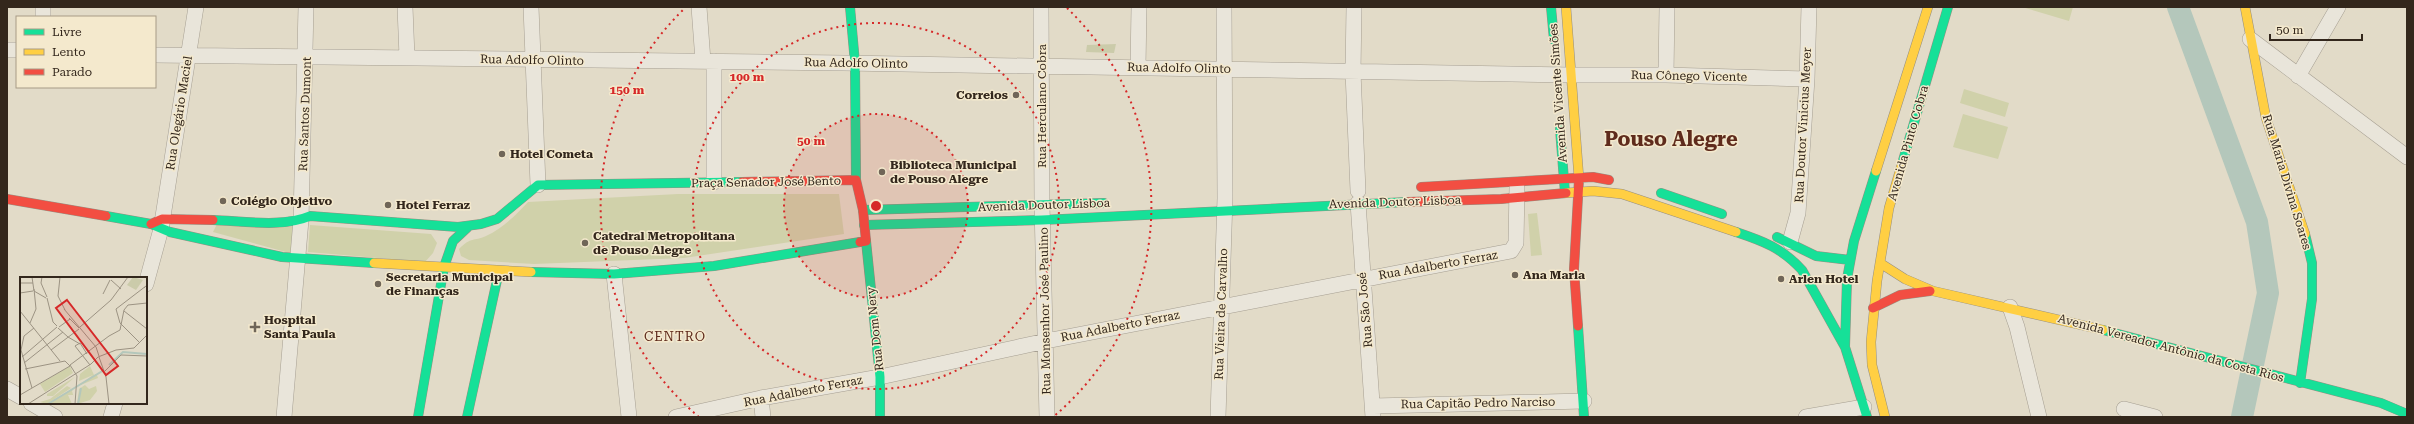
<svg xmlns="http://www.w3.org/2000/svg" width="2414" height="424" font-family="'Roboto Serif',serif">
<rect width="100%" height="100%" fill="#e2dbc8"/>
<path fill="#d0d1aa" d="M 2022,7 L 2073,7 L 2069,21 Z
M 1964,89 L 2009,103 L 2005,117 L 1960,103 Z
M 1963,114 L 2008,127 L 1998,159 L 1953,147 Z
M 678,194 L 839,194 L 844,234 L 684,258 L 534,264 L 469,260 L 461,256 L 459,249 C 472,236 473,242 486,236 C 503,228 516,215 528,202 Z
M 1537,213 L 1542,255 L 1531,256 L 1528,214 Z
M 217,224 L 296,227 L 293,254 L 213,232 Z
M 310,225 L 431,234 L 437,243 L 433,253 L 425,262 L 308,252 Z"/>
<path fill="#cbcbaa" d="M 1116,44 L 1114,53 L 1086,52 L 1087,45 Z"/>
<g fill="none" stroke-linecap="round" stroke-linejoin="round">
<path stroke="#b4c7bb" stroke-width="22" d="M 2178,7 L 2257,222 L 2268,293 L 2242,417"/>
<g stroke="#a69f92" stroke-width="16">
<path id="street" d="M 405,7 L 407,57
M 531,7 L 538,185
M 699,7 L 703,61
M 1041,7 L 1042,205 L 1047,417
M 1354,7 L 1353,72 L 1358,191
M 43,17 L 43,7
M 2250,39 L 2407,157
M 7,50 L 17,50
M 155,55 L 844,63 L 1570,75 L 1666,75 L 1807,79
M 1138,67 L 1139,7
M 1666,75 L 1667,7
M 2298,76 L 2338,7
M 714,182 L 714,61
M 1358,203 L 1373,417
M 1790,242 L 1798,213 L 1807,79 L 1809,7
M 614,274 L 629,417
M 146,284 L 161,229 L 196,7
M 2010,307 L 2017,327 L 2039,417
M 7,389 L 21,397
M 761,398 L 763,417
M 31,403 L 55,417
M 1373,406 L 1584,401
M 2124,409 L 2155,417
M 111,417 L 115,403
M 284,417 L 301,220 L 306,7
M 676,417 L 761,398 L 880,377 L 1046,341 L 1511,251 L 1516,243 L 1517,187
M 1218,417 L 1225,198 L 1224,7
M 1806,417 L 1864,407"/>
</g>
<g stroke="#968f82" stroke-width="10">
<path id="fast" d="M 850,7 L 855,63 L 856,180
M 1551,7 L 1554,40
M 1560,129 L 1565,193
M 1902,164 L 1948,7
M 1661,193 L 1722,214
M 863,210 L 1104,203
M 106,216 L 151,224 L 170,232 L 282,257 L 374,263
M 213,220 C 243,221 282,228 310,216 L 458,227 L 481,224 L 497,219 L 538,185 L 742,182
M 864,225 L 1042,220 L 1407,202
M 1736,232 C 1763,241 1782,248 1802,270 L 1845,347
M 1777,237 L 1816,256 L 1850,260
M 866,241 L 880,377 L 880,417
M 531,272 L 614,274 L 714,266 L 860,242
M 1578,326 L 1584,417
M 2103,330 L 2381,403 L 2407,414
M 2300,383 L 2312,299 L 2312,263 L 2305,234
M 418,417 L 444,267 L 453,241 L 468,227
M 467,417 L 499,271
M 1867,417 L 1845,347 L 1847,279 L 1854,241 L 1876,171"/>
</g>
<g stroke="#968f82" stroke-width="10">
<path id="slow" d="M 1566,7 L 1579,179
M 2245,7 L 2266,118 L 2305,234
M 1876,171 L 1928,7
M 1566,193 L 1593,191 L 1622,194 L 1736,232
M 374,263 L 531,272
M 1880,263 L 1905,279 L 1933,291 L 2103,330
M 1885,417 L 1872,365 L 1871,342 L 1877,281 L 1889,208 L 1902,164"/>
</g>
<g stroke="#968f82" stroke-width="10">
<path id="jam" d="M 742,182 L 856,180 L 863,210 L 866,241 L 860,242
M 1421,187 L 1593,177 L 1609,180
M 7,199 L 106,216
M 1407,202 L 1501,199 L 1566,193
M 151,224 L 162,219 L 213,220
M 1873,308 L 1900,295 L 1930,291
M 1578,326 L 1574,269 L 1579,179"/>
</g>
<use href="#street" stroke="#e9e5da" stroke-width="15"/>
<use href="#fast" stroke="#16e098" stroke-width="9"/>
<use href="#slow" stroke="#ffcf43" stroke-width="9"/>
<use href="#jam" stroke="#f24e42" stroke-width="9"/>
</g>
<circle cx="876" cy="206" r="92" fill="#d62828" fill-opacity=".12"/>
<g fill="none" stroke="#d62828" stroke-width="2" stroke-dasharray="2 4">
<circle cx="876" cy="206" r="92"/>
<circle cx="876" cy="206" r="183"/>
<path d="M699 417A275 275 0 0 1 685 8M1067 8A275 275 0 0 1 1053 417"/>
</g>
<g fill="#706658" stroke="#f4e9cd" stroke-width="1.5">
<circle cx="1016" cy="95" r="4"/>
<circle cx="502" cy="154" r="4"/>
<circle cx="882" cy="172" r="4"/>
<circle cx="223" cy="201" r="4"/>
<circle cx="388" cy="205" r="4"/>
<circle cx="585" cy="243" r="4"/>
<circle cx="1515" cy="275" r="4"/>
<circle cx="1781" cy="279" r="4"/>
<circle cx="378" cy="284" r="4"/>
<path d="M253 321h4v4h4v4h-4v4h-4v-4h-4v-4h4z"/>
</g>
<g text-anchor="middle" stroke-width="3" stroke-linejoin="round" paint-order="stroke">
<g font-size="12" fill="#33271c" stroke="#f4e9cd">
<text transform="translate(532 60) rotate(1)" y="4">Rua Adolfo Olinto</text>
<text transform="translate(856 63) rotate(1)" y="4">Rua Adolfo Olinto</text>
<text transform="translate(1179 68) rotate(1)" y="4">Rua Adolfo Olinto</text>
<text transform="translate(1689 76) rotate(1)" y="4">Rua Cônego Vicente</text>
<text transform="translate(1558 93) rotate(-94)" y="4">Avenida Vicente Simões</text>
<text transform="translate(1042 106) rotate(-90)" y="4">Rua Herculano Cobra</text>
<text transform="translate(179 113) rotate(-81)" y="4">Rua Olegário Maciel</text>
<text transform="translate(305 114) rotate(-88)" y="4">Rua Santos Dumont</text>
<text transform="translate(1803 125) rotate(-87)" y="4">Rua Doutor Vinicius Meyer</text>
<text transform="translate(1908 143) rotate(-74)" y="4">Avenida Pinto Cobra</text>
<text transform="translate(766 182) rotate(-1)" y="4">Praça Senador José Bento</text>
<text transform="translate(2287 182) rotate(73)" y="4">Rua Maria Divina Soares</text>
<text transform="translate(1395 202) rotate(-2)" y="4">Avenida Doutor Lisboa</text>
<text transform="translate(1044 205) rotate(-2)" y="4">Avenida Doutor Lisboa</text>
<text transform="translate(1438 265) rotate(-10)" y="4">Rua Adalberto Ferraz</text>
<text transform="translate(1365 310) rotate(-95)" y="4">Rua São José</text>
<text transform="translate(1045 311) rotate(-91)" y="4">Rua Monsenhor José Paulino</text>
<text transform="translate(1221 314) rotate(-88)" y="4">Rua Vieira de Carvalho</text>
<text transform="translate(1120 326) rotate(-11)" y="4">Rua Adalberto Ferraz</text>
<text transform="translate(875 329) rotate(-96)" y="4">Rua Dom Nery</text>
<text transform="translate(2171 348) rotate(15)" y="4">Avenida Vereador Antônio da Costa Rios</text>
<text transform="translate(803 391) rotate(-11)" y="4">Rua Adalberto Ferraz</text>
<text transform="translate(1478 403) rotate(-1)" y="4">Rua Capitão Pedro Narciso</text>
</g>
<g font-size="12" font-weight="bold" fill="#33271c" stroke="#f4e9cd" text-anchor="start">
<text x="1008" y="99" text-anchor="end">Correios</text>
<text x="510" y="158">Hotel Cometa</text>
<text x="890" y="169">Biblioteca Municipal<tspan x="890" dy="14">de Pouso Alegre</tspan></text>
<text x="231" y="205">Colégio Objetivo</text>
<text x="396" y="209">Hotel Ferraz</text>
<text x="593" y="240">Catedral Metropolitana<tspan x="593" dy="14">de Pouso Alegre</tspan></text>
<text x="1523" y="279">Ana Maria</text>
<text x="386" y="281">Secretaria Municipal<tspan x="386" dy="14">de Finanças</tspan></text>
<text x="1789" y="283">Arlen Hotel</text>
<text x="264" y="324">Hospital<tspan x="264" dy="14">Santa Paula</tspan></text>
</g>
<g font-size="13" letter-spacing="1" fill="#5f2b1c" stroke="#f4e9cd">
<text x="675" y="341">CENTRO</text>
</g>
<g font-size="20" font-weight="bold" fill="#5f2b1c" stroke="#f4e9cd">
<text x="1671" y="146">Pouso Alegre</text>
</g>
</g>
<g transform="translate(20 277)">
<rect width="127" height="127" fill="#e2dbc8"/>
<path d="M 50,89 L 53,96 L 25,115 L 20,107 ZM 70,89 L 74,98 L 83,95 L 77,98 L 78,101 L 58,109 L 73,98 L 59,104 L 60,97 ZM 55,100 L 33,119 L 27,119 L 27,117 ZM 65,108 L 69,112 L 76,109 L 77,114 L 70,123 L 57,127 L 59,112 ZM 47,109 L 51,111 L 27,127 L 20,125 L 30,122 ZM 55,110 L 52,114 L 54,121 L 53,118 L 48,118 L 52,127 L 29,127 Z" fill="#d0d1aa"/>
<path d="M 113,0 L 123,3 L 116,13 L 107,8 Z" fill="#cbcbaa"/>
<path fill="none" stroke="#b4c7bb" stroke-width="2" d="M 0,39 L 0,59M 89,88 L 103,75 L 127,77M 28,127 L 84,93M 58,127 L 61,111"/>
<path fill="none" stroke="#9c9383" stroke-width="1" d="M 12,0 L 14,14M 22,0 L 21,6 L 27,20M 40,0 L 38,19 L 45,33M 91,3 L 101,12M 0,6 L 13,6M 14,12 L 16,32M 14,14 L 26,21M 0,16 L 13,14M 83,17 L 90,3M 27,21 L 33,45 L 37,49M 44,32 L 76,70 L 79,79M 96,32 L 100,46 L 119,65M 96,32 L 126,9 L 124,11M 0,34 L 40,84M 104,34 L 127,52M 49,41 L 59,51M 10,46 L 16,32M 39,50 L 50,42M 60,50 L 91,23 L 108,0M 38,51 L 48,60 L 60,67M 60,66 L 55,69 L 70,88M 60,66 L 67,77M 31,73 L 59,52M 2,80 L 37,50M 79,80 L 86,100 L 89,127M 4,86 L 43,55M 85,94 L 101,78 L 127,79M 12,111 L 1,73 L 4,59 L 14,51M 0,118 L 50,89 L 45,84 L 5,92M 8,127 L 71,87 L 78,80 L 96,73 L 114,71 L 127,58M 55,127 L 57,99 L 50,88 L 89,59 L 100,53 L 104,33 L 108,28 L 127,26"/>
<path fill="#d62828" fill-opacity="0.15" stroke="#d62828" stroke-width="2" d="M 47,23 L 98,89 L 86,98 L 36,31 Z"/>
<rect width="127" height="127" fill="none" stroke="#33271c" stroke-width="2"/>
</g>
<circle cx="876" cy="206" r="6" fill="#d62828" stroke="#f4e9cd" stroke-width="2"/>
<g font-size="12" text-anchor="middle" font-weight="bold" fill="#d62828" stroke="#f4e9cd" stroke-width="3" stroke-linejoin="round" paint-order="stroke">
<text x="747" y="81">100 m</text>
<text x="627" y="94">150 m</text>
<text x="811" y="145">50 m</text>
</g>
<rect width="2414" height="424" fill="none" stroke="#33271c" stroke-width="16"/>
<rect x="16" y="16" width="140" height="72" fill="#f4e9cd" stroke="#a79b86"/>
<rect x="24" y="29" width="20" height="6" fill="#16e098" stroke="#a79b86"/>
<text x="52" y="36" font-size="12" fill="#33271c">Livre</text>
<rect x="24" y="49" width="20" height="6" fill="#ffcf43" stroke="#a79b86"/>
<text x="52" y="56" font-size="12" fill="#33271c">Lento</text>
<rect x="24" y="69" width="20" height="6" fill="#f24e42" stroke="#a79b86"/>
<text x="52" y="76" font-size="12" fill="#33271c">Parado</text>
<path d="M2270 34v6h92v-6" fill="none" stroke="#33271c" stroke-width="2"/>
<text x="2276" y="34" font-size="12" fill="#33271c" stroke="#f4e9cd" stroke-width="3" paint-order="stroke">50 m</text>
</svg>
